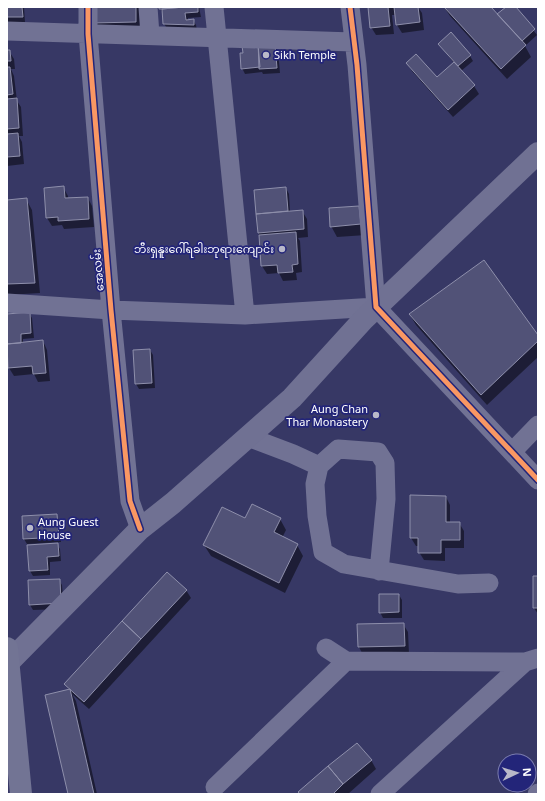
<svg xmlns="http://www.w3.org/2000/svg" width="545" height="801" font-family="'Noto Sans','Noto Sans Myanmar',sans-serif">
<rect width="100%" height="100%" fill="#373865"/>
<path fill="#0007" d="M 7,7 L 24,7 L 25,22 L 7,22 Z
M 101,7 L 146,7 L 140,30 L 98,31 L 94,23 Z
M 160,7 L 199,7 L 201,17 L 188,18 L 188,21 L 193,20 L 196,25 L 197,30 L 167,29 L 164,23 L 163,14 Z
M 369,7 L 418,7 L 422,13 L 424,30 L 402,33 L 397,25 L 396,15 L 392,15 L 394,34 L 376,35 L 371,27 Z
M 444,7 L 489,7 L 500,19 L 507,7 L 515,7 L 537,35 L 525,46 L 531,57 L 507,79 L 450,16 Z
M 439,44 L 470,56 L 473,61 L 461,71 L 474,86 L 479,94 L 453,117 L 412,71 L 407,63 L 437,78 L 454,63 Z
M 275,45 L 278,51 L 280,73 L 263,74 L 262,72 L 245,74 L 242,68 L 244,54 Z
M 7,51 L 9,51 L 14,59 L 15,69 L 11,69 L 14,76 L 17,101 L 21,107 L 23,136 L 19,136 L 22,142 L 24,164 L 7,166 Z
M 63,187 L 68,196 L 68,199 L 88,198 L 92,206 L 94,227 L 64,229 L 62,225 L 52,226 L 47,218 Z
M 286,188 L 289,194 L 290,212 L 302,211 L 307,219 L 308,237 L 298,238 L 300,241 L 302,272 L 296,273 L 297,280 L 283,281 L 279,273 L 267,274 L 262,266 L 255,191 Z
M 26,199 L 32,210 L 40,293 L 7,295 L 7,201 Z
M 359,207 L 366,235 L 337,237 L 331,226 Z
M 29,313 L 32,318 L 34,338 L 23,339 L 23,343 L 43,341 L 47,350 L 50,381 L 38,382 L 34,374 L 14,376 L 9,368 L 7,315 Z
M 410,315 L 538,337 L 538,357 L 487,405 L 416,325 Z
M 150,350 L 153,355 L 155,388 L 139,389 L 136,384 Z
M 446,497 L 450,505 L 450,523 L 459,523 L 464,531 L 464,548 L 445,548 L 445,561 L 424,560 L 419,552 L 419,546 L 416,546 L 411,538 Z
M 56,515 L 59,520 L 61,542 L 27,544 L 24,539 Z
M 245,519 L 280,519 L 286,530 L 282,538 L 297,545 L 303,556 L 285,593 L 211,556 L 204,545 Z
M 57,544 L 60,549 L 61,561 L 50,562 L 50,575 L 33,576 L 30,571 Z
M 538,577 L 538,614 L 534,608 Z
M 59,580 L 62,585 L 64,609 L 33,610 L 30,605 L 29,581 Z
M 186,590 L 191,598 L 89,709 L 72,694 L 76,701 L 97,794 L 69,794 L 69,690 L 66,684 Z
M 399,595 L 402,600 L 402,618 L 383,618 L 380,612 Z
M 403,624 L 408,632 L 409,654 L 363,655 L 359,647 Z
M 371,760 L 376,769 L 348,794 L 301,794 Z"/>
<path fill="#515277" stroke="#8e8fab" d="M 7,7 L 22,7 L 23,17 L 7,17 Z
M 92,7 L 136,7 L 136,22 L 93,23 Z
M 159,7 L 184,7 L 162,9 L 159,9 Z
M 184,7 L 198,7 L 198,12 L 185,13 L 186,20 L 194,19 L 194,25 L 163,24 L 162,9 Z
M 368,7 L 390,7 L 388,7 L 390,26 L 370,28 Z
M 394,7 L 418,7 L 420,22 L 396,25 Z
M 444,7 L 491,7 L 526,45 L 501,69 Z
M 506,7 L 516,7 L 535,29 L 522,41 L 497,14 Z
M 451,32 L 471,55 L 458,66 L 438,44 Z
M 258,40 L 275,44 L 277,68 L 259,69 Z
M 258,45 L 260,67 L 241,69 L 240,53 L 243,53 L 242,46 Z
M 7,50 L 10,50 L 11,61 L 7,61 Z
M 416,54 L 437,77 L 454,62 L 475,85 L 448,110 L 406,63 Z
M 7,67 L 10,67 L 13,94 L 7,95 Z
M 17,98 L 19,128 L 7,129 L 7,99 Z
M 18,133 L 20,156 L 7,157 L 7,134 Z
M 64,186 L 65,198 L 88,197 L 89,219 L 58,221 L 58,217 L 46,218 L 44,188 Z
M 286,187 L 288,211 L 256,214 L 254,190 Z
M 27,198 L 35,283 L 7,284 L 7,200 Z
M 359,206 L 361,224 L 330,227 L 329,208 Z
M 303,210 L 304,229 L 258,233 L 256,214 Z
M 296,232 L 298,264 L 292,265 L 293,272 L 278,273 L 277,265 L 261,266 L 259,235 Z
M 484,260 L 538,335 L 538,341 L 481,395 L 409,314 Z
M 30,312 L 31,333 L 21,334 L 21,343 L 7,344 L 7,314 Z
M 43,340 L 46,373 L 33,374 L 32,366 L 8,368 L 7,344 Z
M 150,349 L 152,383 L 135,384 L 133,350 Z
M 410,495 L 446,496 L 446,522 L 460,522 L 460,540 L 441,540 L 441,553 L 418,553 L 418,538 L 410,538 Z
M 252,504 L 281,518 L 274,532 L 298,544 L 279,583 L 203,545 L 222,507 L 245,518 Z
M 57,514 L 59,537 L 23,539 L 22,516 Z
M 58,543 L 59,556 L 47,557 L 48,570 L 29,571 L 27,545 Z
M 167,572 L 187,590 L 141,639 L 122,621 Z
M 533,576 L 538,576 L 538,608 L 533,608 Z
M 60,579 L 61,603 L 29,605 L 28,580 Z
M 379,594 L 399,594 L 399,612 L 379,613 Z
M 122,621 L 141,639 L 84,702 L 64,684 Z
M 404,623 L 405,646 L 358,647 L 357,624 Z
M 70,689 L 94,794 L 68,794 L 45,695 Z
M 357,743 L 372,760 L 343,784 L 328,766 Z
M 328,766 L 343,784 L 333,794 L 300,794 L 298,792 Z"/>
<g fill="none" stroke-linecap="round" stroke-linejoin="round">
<path stroke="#717294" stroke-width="19" d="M 88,7 L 88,34 L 111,310 L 130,501 L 140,529
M 148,7 L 150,35
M 214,7 L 245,315
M 350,7 L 357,65 L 376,307 L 538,480
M 7,31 L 353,42
M 7,303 L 111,310 L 245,315 L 376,307
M 248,437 L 293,454 L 319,466 L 315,484 L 317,516 L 323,552 L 344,564 L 458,584 L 489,583
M 512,452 L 538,425
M 319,466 L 338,449 L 378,452 L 385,463 L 386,499 L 379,571
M 326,648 L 346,661 L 525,662 L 538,658
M 215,787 L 346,661
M 380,794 L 525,662
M 537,794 L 538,793"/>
<path stroke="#707193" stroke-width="22" d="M 8,663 L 140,529 L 173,503 L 292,398 L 363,320 L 538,153"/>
<path stroke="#727494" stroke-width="22" d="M 7,648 L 21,794"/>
<g stroke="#232579" stroke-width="8">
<path id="cycleway" d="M 88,7 L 88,34 L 111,310 L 130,501 L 140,529
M 350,7 L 357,65 L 376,307 L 538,480"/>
</g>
<use href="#cycleway" stroke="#f99763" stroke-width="5"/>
</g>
<g fill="#b9b9c9" stroke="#232579" stroke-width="1.5">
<circle cx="266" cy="55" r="4"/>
<circle cx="282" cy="249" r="4"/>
<circle cx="376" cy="415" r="4"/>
<circle cx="30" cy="528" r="4"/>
</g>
<g text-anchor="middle" stroke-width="3.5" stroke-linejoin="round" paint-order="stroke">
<g font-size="11" fill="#fff" stroke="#232579" text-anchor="start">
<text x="274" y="59">Sikh Temple</text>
<text x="274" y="253" text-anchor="end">ဘီးရှနူးဂေါ်ရခါးဘုရားကျောင်း</text>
<text x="368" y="413" text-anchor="end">Aung Chan<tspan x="368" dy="13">Thar Monastery</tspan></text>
<text x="38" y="526">Aung Guest<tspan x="38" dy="13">House</tspan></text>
</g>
<g font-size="11" fill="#fff" stroke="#232579">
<text transform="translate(98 270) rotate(-95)" y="4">အေလမ်း</text>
</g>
</g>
<rect width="545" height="801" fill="none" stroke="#ffffff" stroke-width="16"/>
<g transform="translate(517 773) rotate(86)"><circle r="19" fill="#232579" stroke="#7b7caf"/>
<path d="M0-3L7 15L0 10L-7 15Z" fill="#b9b9c9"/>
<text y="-6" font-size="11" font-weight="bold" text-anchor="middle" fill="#ffffff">N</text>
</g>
</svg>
